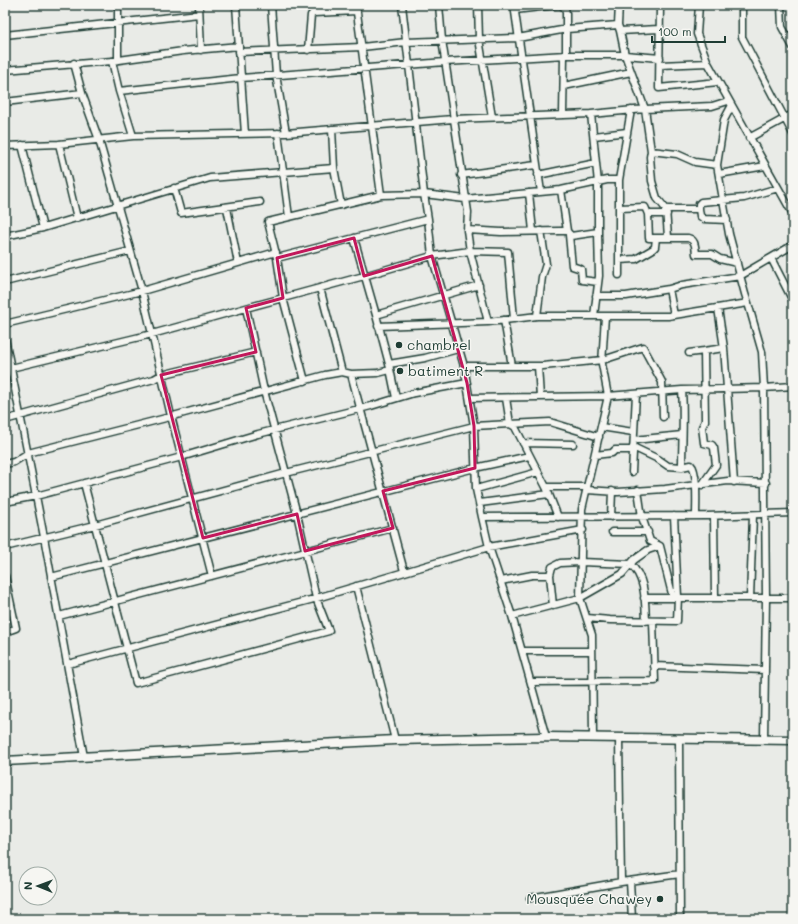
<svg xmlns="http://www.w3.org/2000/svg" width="798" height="924" font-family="Mali,sans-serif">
<rect width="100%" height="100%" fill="#e9ebe7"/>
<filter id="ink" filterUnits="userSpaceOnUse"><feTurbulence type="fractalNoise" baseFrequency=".025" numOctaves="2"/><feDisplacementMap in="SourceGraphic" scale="8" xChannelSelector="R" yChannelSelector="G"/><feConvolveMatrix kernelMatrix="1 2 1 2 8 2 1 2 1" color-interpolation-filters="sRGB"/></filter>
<g filter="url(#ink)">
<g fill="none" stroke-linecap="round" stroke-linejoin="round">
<g stroke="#1f3d34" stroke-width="9">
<path id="minor" d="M 118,5 L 118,60
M 199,5 L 201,50
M 236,5 L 245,134
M 271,5 L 276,75 L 286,133
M 356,5 L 381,195
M 402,5 L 424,194 L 428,219 L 432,256 L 464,366 L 474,426 L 476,489 L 482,517 L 489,547 L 512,616 L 546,737
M 439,5 L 442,40 L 468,212 L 467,230 L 470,251 L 488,322
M 478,5 L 479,39 L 492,117
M 514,5 L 541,192
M 560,5 L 565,8 L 566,13 L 566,55
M 619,5 L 618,25 L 620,31 L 625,55 L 645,109 L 651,151 L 650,157 L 652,181 L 657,198 L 666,209 L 668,237
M 660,5 L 659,88 L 718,82
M 699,5 L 697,34 L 708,63 L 793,214
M 742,5 L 742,37 L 793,134
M 781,5 L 782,27 L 793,47
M 515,10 L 557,5
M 314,13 L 357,11
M 620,31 L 659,29
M 5,35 L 199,14
M 308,50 L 311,15 L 314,13 L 311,5
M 239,52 L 362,47 L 406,42 L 518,38 L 567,29 L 618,25
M 112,61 L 119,91 L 133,136
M 74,63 L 82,93 L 99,140 L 142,291 L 171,416 L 212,576
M 660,65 L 708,63
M 5,70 L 112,61 L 183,51 L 239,46
M 564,86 L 631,72
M 119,91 L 241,78 L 445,62 L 566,55 L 625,55 L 660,58
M 5,102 L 82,93
M 731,107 L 724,120 L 717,165 L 729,234 L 745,294 L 748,303 L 762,352 L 764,388 L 766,598 L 764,739
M 563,114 L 564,56
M 591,114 L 598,183 L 598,232
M 332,129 L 334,168 L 341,205
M 278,133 L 289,217
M 594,136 L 627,132
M 749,138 L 793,114
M 59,144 L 77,218
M 22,145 L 43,228
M 5,146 L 59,144 L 133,136 L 286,133 L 453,119 L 591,114 L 645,109 L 712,106 L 728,101
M 651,151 L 677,154 L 695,162 L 717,165
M 719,174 L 765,166
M 461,175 L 536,165
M 538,175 L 596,163
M 174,188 L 181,213 L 260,202
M 561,190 L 567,231
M 529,193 L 533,231
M 227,208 L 238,263
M 619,208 L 645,207 L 648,214 L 667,214
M 666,209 L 699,209 L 700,216 L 704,219 L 727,220
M 699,209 L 699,204 L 701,202 L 744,198 L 778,188
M 648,214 L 649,238 L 688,238 C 696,240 695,247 696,254 L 712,254 L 720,259 L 737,263
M 467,230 L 501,232 L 560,231 L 567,231 L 571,236 L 598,232 L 599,276 L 594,316
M 569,235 L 572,266 L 581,269 L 582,280 L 598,282
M 5,236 L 43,228 L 210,178 L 334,168
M 354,238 L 376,315 L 479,285
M 277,258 L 428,219
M 771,258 L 793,301
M 619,260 L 636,259 L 653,249 L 655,247 L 656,238
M 619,275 L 619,180 L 631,110
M 5,282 L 130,251
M 320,288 L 342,372
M 669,289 L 674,315
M 596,296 L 626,296 L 669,289 L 682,285 L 740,276 L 793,245
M 718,308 L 724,348 L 734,482
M 376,315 L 389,364 L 396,398
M 537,316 L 542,277 L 546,264 L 541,231
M 514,319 L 508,252 L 470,251 L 432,256 L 364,276 L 283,298 L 277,258 L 268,222 L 381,195 L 424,194 L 465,199 L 561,190 L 607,180 L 619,180
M 504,320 L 512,366
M 5,324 L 142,291 L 276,252
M 378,326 L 488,322 L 537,316 L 668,316 L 748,303
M 5,338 L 44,537 L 84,757
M 689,353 L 704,351
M 389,364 L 425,358 L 458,349
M 464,366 L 543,366 L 603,360 L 643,347 L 662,382 L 663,417
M 538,366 L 540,397
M 11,368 L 152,334 L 246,308
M 351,374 L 404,571
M 470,398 L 608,396 L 682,390 L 764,388 L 793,386
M 506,398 L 510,424 L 550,422 L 599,437
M 5,420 L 154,379 L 161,375 L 256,352
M 601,427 L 633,432
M 634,440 L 682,435
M 523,443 L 573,444
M 633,447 L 658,459 L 668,466 L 682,467 C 682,441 684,416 682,390
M 595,455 L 612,453 L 615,450 L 632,450
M 5,464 L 14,462 L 28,453 L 162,419 L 325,375 L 342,372 L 351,374 L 378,373 L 390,370
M 682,467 L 691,465 C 698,471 696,506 696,516
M 632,472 L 636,394
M 84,483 L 136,683 L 329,631 L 316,598 L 297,514 L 264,391 L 246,308 L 283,298 L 305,381
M 702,485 L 716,465 L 714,448 L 712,445 L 704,443 L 702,427 L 705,421 L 704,351 L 724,348
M 546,487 L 587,487
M 476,489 L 538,472
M 587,490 L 618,492 L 665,489 L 728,481 L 766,483
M 638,490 L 642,517 L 650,541 L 660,546 L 673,598 L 793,598
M 5,502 L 36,496 L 178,458 L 258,434 L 371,406 L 414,393 L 467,383
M 480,503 L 549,494
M 714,516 L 715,598
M 482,517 L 707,516 L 793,513
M 611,517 L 612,491
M 612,532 L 648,532
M 5,547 L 95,525 L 286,473 L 474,426 L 510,424 L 515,427 L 546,487 L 558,517
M 5,576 L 16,628 L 5,632
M 51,577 L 475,468 L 529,456
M 501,581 L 532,575 L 550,575
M 356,586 L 395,740
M 644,598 L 673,598
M 750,598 L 753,515
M 553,606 L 550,575 L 552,567 L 560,563 L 581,562 L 630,564 C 646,577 645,602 646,621
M 59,616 L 393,528
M 512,616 L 580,598 L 622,574 L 634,560 L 648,550 L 660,546
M 587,618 L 610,620 L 677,621 L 678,597 L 674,516
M 522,651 L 592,651
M 68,664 L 310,600 L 489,547 L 583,530
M 654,666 L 765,670
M 531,682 L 655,681 L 653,621
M 593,738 L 592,635 L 580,598 L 582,509 L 608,396 L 602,364 L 605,316
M 619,738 L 621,882
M 679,738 L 680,919
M 630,881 L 632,919
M 530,898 L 621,882 L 680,874"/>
</g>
<g stroke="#1f3d34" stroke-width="11">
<path id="major" d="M 5,761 L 395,740 L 546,737 L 793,740"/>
</g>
<use href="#minor" stroke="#f6f6f2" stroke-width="6"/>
<use href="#major" stroke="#f6f6f2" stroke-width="8"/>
</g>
</g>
<path fill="none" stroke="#c2185b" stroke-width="3" stroke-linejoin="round" d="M 354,238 L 364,276 L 432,256 L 467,383 L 474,426 L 475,468 L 383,491 L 393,528 L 305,551 L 297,514 L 203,538 L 161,375 L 256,352 L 246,308 L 283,298 L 277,258 Z"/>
<g fill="#1f3d34" stroke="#f6f6f2" stroke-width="1.5">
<circle cx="399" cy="345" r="4"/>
<circle cx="400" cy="371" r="4"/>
<circle cx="660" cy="899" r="4"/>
</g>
<g text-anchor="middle" stroke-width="3" stroke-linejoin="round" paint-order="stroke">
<g font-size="14" fill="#1f3d34" stroke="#f6f6f2" text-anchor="start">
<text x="407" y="350">chambrel</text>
<text x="408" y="376">batiment R</text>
<text x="652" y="904" text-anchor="end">Mousquée Chawey</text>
</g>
</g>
<rect width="798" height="924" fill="none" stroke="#f6f6f2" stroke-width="20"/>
<rect x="10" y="10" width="778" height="904" fill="none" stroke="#1f3d34" stroke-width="1.5" filter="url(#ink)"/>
<g transform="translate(38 886) rotate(271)"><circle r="19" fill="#f6f6f2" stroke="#a0aca6"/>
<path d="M0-3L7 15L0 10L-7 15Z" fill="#1f3d34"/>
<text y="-6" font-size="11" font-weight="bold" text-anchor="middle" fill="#1f3d34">N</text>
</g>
<path d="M652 36v6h73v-6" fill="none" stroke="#1f3d34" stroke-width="2"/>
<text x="658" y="36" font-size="12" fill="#1f3d34" stroke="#f6f6f2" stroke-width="3" paint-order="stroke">100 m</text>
</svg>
